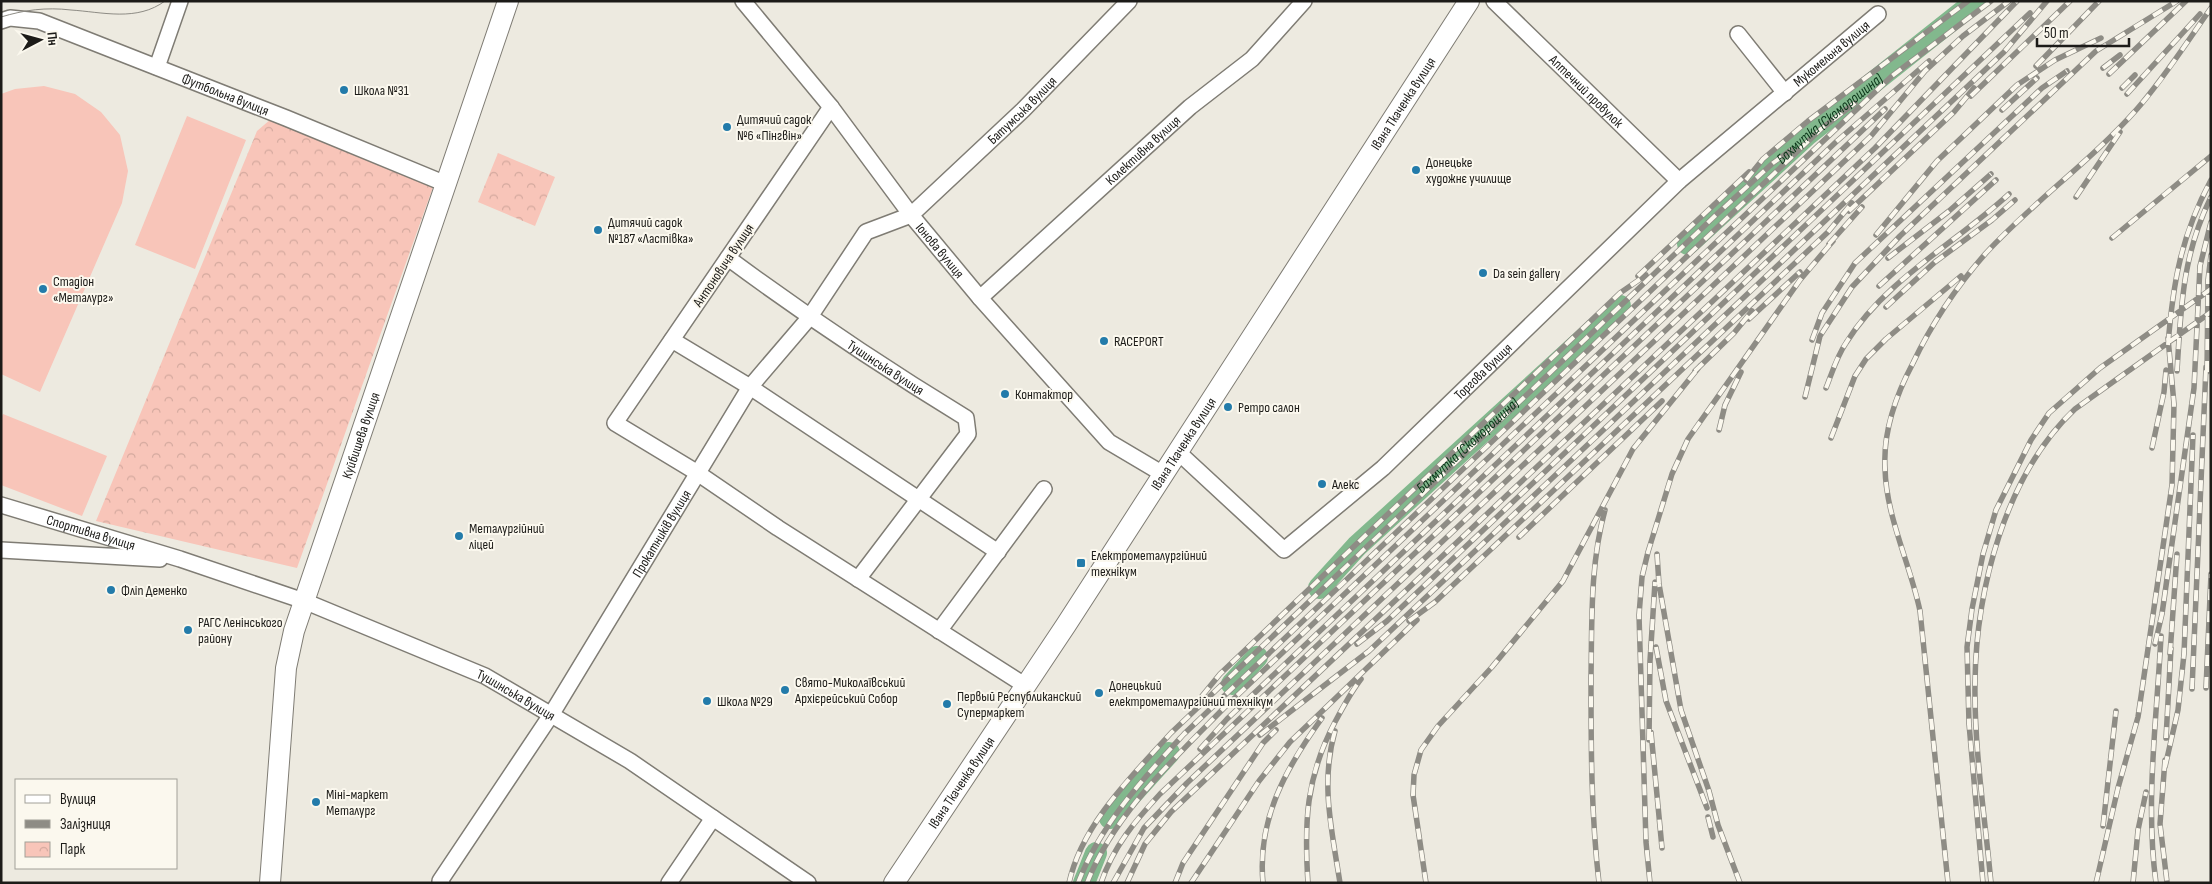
<svg xmlns="http://www.w3.org/2000/svg" width="2212" height="884" font-family="'Sofia Sans Condensed',sans-serif">
<defs>
<pattern id="park-crowns" width="20" height="18" patternUnits="userSpaceOnUse" patternTransform="scale(1.25)"><rect width="20" height="18" fill="#f8c5b9"/><path d="M2 6a3 3 0 1 1 6 0M12 15a3 3 0 1 1 6 0" fill="none" stroke="#d4a99e"/></pattern>
</defs>
<rect width="100%" height="100%" fill="#edeae0"/>
<path fill="#f8c5b9" d="M 44,86 L 75,94 L 101,112 L 120,135 L 128,171 L 122,203 L 40,392 L 1,374 L 1,94 L 15,89 Z
M 187,116 L 246,140 L 195,269 L 135,245 Z
M 3,414 L 107,456 L 82,516 L 1,485 L 1,418 Z"/>
<path fill="url(#park-crowns)" d="M 271,119 L 433,187 L 297,568 L 96,521 L 257,131 Z
M 498,153 L 555,177 L 535,226 L 478,202 Z"/>
<g fill="none" stroke-linecap="round" stroke-linejoin="round">
<g stroke="#82b88d" stroke-width="22">
<path id="s1" d="M 1688,244 L 1807,135 L 1976,1"/>
<path id="s2" d="M 1319,588 L 1357,546 L 1620,306"/>
<path d="M 1232,684 L 1257,657"/>
<path d="M 1110,818 L 1169,753"/>
<path d="M 1084,883 L 1096,853"/>
</g>
<g stroke="#7f7c74" stroke-width="18">
<g id="minor">
<path id="s3" d="M 743,1 L 831,107 L 911,215 L 980,298 L 1109,442 L 1163,474"/>
<path id="s4" d="M 1494,1 L 1679,181"/>
<path id="s5" d="M 1,21 L 10,18 L 39,21 L 286,118 L 446,184"/>
<path d="M 1738,34 L 1785,93"/>
<path d="M 157,67 L 180,1"/>
<path d="M 831,107 L 615,423 L 696,472 L 778,528 L 1026,686"/>
<path id="s6" d="M 728,258 C 805,315 884,368 966,418 L 968,434 L 858,579"/>
<path id="s7" d="M 980,298 L 1190,107 L 1252,59 L 1304,1"/>
<path d="M 672,340 L 750,387 L 998,552"/>
<path id="s8" d="M 1178,452 L 1284,550 L 1383,468 L 1679,181 L 1878,14"/>
<path id="s9" d="M 1,505 L 180,559 L 304,601 L 485,676 L 630,761 L 808,883"/>
<path d="M 1,550 L 160,559"/>
<path d="M 939,631 L 1044,489"/>
<path id="s10" d="M 442,883 L 440,881 L 551,715 L 750,387 L 809,318 L 866,232 L 911,215 L 1023,110 L 1129,1"/>
<path d="M 669,883 L 713,818"/>
</g>
</g>
<g stroke="#7f7c74" stroke-width="22">
<g id="major">
<path id="s11" d="M 270,883 L 286,668 L 294,631 L 508,1"/>
<path id="s12" d="M 894,883 L 1066,625 L 1469,1"/>
</g>
</g>
<use href="#minor" stroke="#fff" stroke-width="15"/>
<use href="#major" stroke="#fff" stroke-width="20"/>
<path stroke="#8e8c85" stroke-width="1" d="M 1,17 C 24,10 46,7 71,10 C 102,12 137,22 165,1"/>
<g stroke="#8e8c85" stroke-width="5.5">
<path id="rail" d="M 2036,66 L 2099,1
M 2103,68 L 2120,55
M 2109,74 L 2186,1
M 2122,88 L 2135,75
M 2127,94 L 2200,14
M 1971,96 L 2070,1
M 2002,110 L 2037,78
M 1746,180 L 1763,159 L 1808,121 L 1968,1
M 2076,197 L 2120,132
M 1849,211 L 1954,112 L 1974,88
M 1876,235 L 1937,161 L 2017,85 L 2055,60 L 2101,38
M 2112,238 L 2211,156
M 1829,244 L 1862,207
M 1888,258 L 1949,211 L 1991,174
M 1638,276 L 1749,172
M 1879,286 L 1996,180
M 1886,307 L 1935,262 L 1992,220 L 2015,200
M 1749,319 L 1800,272
M 1812,340 L 1822,313 L 1855,263 L 2042,88 L 2067,71
M 2168,345 C 2173,282 2181,236 2211,180
M 1695,371 L 1734,333 L 1752,311
M 2177,371 C 2181,308 2182,256 2211,197
M 2207,372 L 2208,280 L 2211,255
M 1826,388 C 1832,373 1837,356 1846,343 C 1885,280 1956,243 2009,194
M 1805,397 L 1820,336 L 1852,287 L 1900,236 L 2096,51 L 2177,1
M 1719,430 L 1725,405 L 1741,372
M 1831,438 L 1855,376 L 1866,359 L 1886,339 L 1961,276
M 2152,448 L 2164,392 L 2166,370
M 1519,537 L 1662,401
M 1657,554 L 1659,584 L 1681,710 L 1709,791 L 1718,825 L 1740,883
M 1409,621 L 1435,602 L 1828,232 L 1852,203
M 1357,644 L 1387,621 L 2030,13
M 2155,644 L 2162,614 L 2194,388 L 2200,266 L 2211,222
M 1656,647 L 1666,701 L 1707,808
M 2170,654 L 2177,554
M 2206,688 L 2211,574
M 2192,689 L 2206,367
M 1202,696 L 1220,674 L 1620,293 L 1646,275
M 1335,731 C 1320,783 1332,831 1340,883
M 1651,732 L 1662,848
M 1260,735 L 1369,651 L 2004,52 L 2047,1
M 2166,738 L 2171,648
M 1649,740 L 1650,661 L 1655,582
M 1200,749 L 1227,719 L 1837,141 L 1929,61
M 2165,760 L 2160,824 L 2167,882
M 2165,767 L 2178,710 L 2184,654 L 2193,435
M 1708,817 L 1713,837
M 2103,826 L 2116,711
M 1069,883 C 1082,824 1132,776 1171,733 L 1717,214 L 1773,163 L 1791,150
M 1078,883 C 1100,825 1143,779 1184,734 L 1821,129 L 1855,103
M 1087,883 C 1114,814 1173,760 1224,708 L 1892,76 L 1991,1
M 1101,883 C 1113,847 1135,821 1160,794 L 1885,109
M 1113,883 L 1144,828 L 1187,783 L 1871,136 L 1925,71 L 1963,36 L 2009,1
M 1127,883 L 1145,844 L 1171,812 L 1875,148 L 2017,1
M 1175,883 L 1183,863 L 1263,743 L 1276,730
M 1191,883 L 1259,781 L 1290,742 L 1417,620
M 1263,883 C 1257,819 1286,768 1322,718
M 1308,883 C 1304,822 1306,777 1335,722 C 1343,707 1351,692 1361,679
M 1426,883 L 1413,795 L 1414,775 L 1421,750 L 1438,726 L 1492,667 L 1563,581 L 1633,449 L 1700,366
M 1599,883 C 1591,814 1591,746 1591,677 C 1592,622 1590,564 1605,510
M 1650,883 L 1646,842 L 1639,615 L 1642,577 L 1648,552 L 1672,474 L 1688,439 L 1800,280 L 1833,241
M 1948,883 L 1920,611 C 1910,563 1886,517 1885,468 C 1883,431 1896,395 1913,363 C 1932,323 1957,286 1986,253 C 2033,202 2091,161 2137,109 C 2164,78 2187,42 2211,8
M 1983,883 L 1969,724 L 1967,647 L 1972,609 L 1983,554 L 1996,510 L 2031,440 L 2049,413 L 2100,368 L 2211,289
M 1991,883 C 1985,817 1974,749 1975,683 C 1976,590 2005,475 2075,409 L 2211,312
M 2096,883 L 2118,788 L 2138,717 L 2172,485 L 2174,404 L 2168,338
M 2133,883 L 2138,830 L 2146,792
M 2156,883 C 2145,801 2157,718 2161,636"/>
</g>
<use href="#rail" stroke="#fbf8ee" stroke-width="4" stroke-dasharray="11" stroke-linecap="butt"/>
</g>
<g fill="#237baa" stroke="#fbf8ee" stroke-width="2">
<circle cx="344" cy="90" r="5"/>
<circle cx="727" cy="127" r="5"/>
<circle cx="1416" cy="170" r="5"/>
<circle cx="598" cy="230" r="5"/>
<circle cx="1483" cy="273" r="5"/>
<circle cx="43" cy="289" r="5"/>
<circle cx="1104" cy="341" r="5"/>
<circle cx="1005" cy="394" r="5"/>
<circle cx="1228" cy="407" r="5"/>
<circle cx="1322" cy="484" r="5"/>
<circle cx="459" cy="536" r="5"/>
<rect x="1076" y="558" width="10" height="10" rx="2.5"/>
<circle cx="111" cy="590" r="5"/>
<circle cx="188" cy="630" r="5"/>
<circle cx="785" cy="690" r="5"/>
<circle cx="1099" cy="693" r="5"/>
<circle cx="707" cy="701" r="5"/>
<circle cx="947" cy="704" r="5"/>
<circle cx="316" cy="802" r="5"/>
</g>
<g text-anchor="middle" stroke-width="4" stroke-linejoin="round" paint-order="stroke">
<g font-size="14" fill="#1c1b18" stroke="#fbf8ee">
<text dy="5" stroke="none"><textPath href="#s8" startOffset="884">Мукомельна вулиця</textPath></text>
<text dy="5" stroke="none"><textPath href="#s4" startOffset="129">Аптечний провулок</textPath></text>
<text dy="5" stroke="none"><textPath href="#s5" startOffset="239">Футбольна вулиця</textPath></text>
<text dy="5" stroke="none"><textPath href="#s12" startOffset="931">Івана Ткаченка вулиця</textPath></text>
<text dy="5" stroke="none"><textPath href="#s10" startOffset="981">Батумська вулиця</textPath></text>
<text dy="5" stroke="none"><textPath href="#s7" startOffset="220">Колективна вулиця</textPath></text>
<text dy="5" stroke="none"><textPath href="#s3" startOffset="318">Іонова вулиця</textPath></text>
<text transform="translate(723 265) rotate(-56)" y="5">Антоновича вулиця</text>
<text dy="5" stroke="none"><textPath href="#s6" startOffset="192">Тушинська вулиця</textPath></text>
<text dy="5" stroke="none"><textPath href="#s8" startOffset="412">Торгова вулиця</textPath></text>
<text dy="5" stroke="none"><textPath href="#s11" startOffset="460">Куйбишева вулиця</textPath></text>
<text dy="5" stroke="none"><textPath href="#s12" startOffset="526">Івана Ткаченка вулиця</textPath></text>
<text dy="5" stroke="none"><textPath href="#s9" startOffset="94">Спортивна вулиця</textPath></text>
<text dy="5" stroke="none"><textPath href="#s10" startOffset="415">Прокатників вулиця</textPath></text>
<text dy="5" stroke="none"><textPath href="#s9" startOffset="550">Тушинська вулиця</textPath></text>
<text dy="5" stroke="none"><textPath href="#s12" startOffset="121">Івана Ткаченка вулиця</textPath></text>
</g>
<g font-size="14" fill="#1c1b18" stroke="#fbf8ee" text-anchor="start">
<text x="354" y="95">Школа №31</text>
<text x="737" y="124">Дитячий садок<tspan x="737" dy="16">№6 «Пінгвін»</tspan></text>
<text x="1426" y="167">Донецьке<tspan x="1426" dy="16">художнє училище</tspan></text>
<text x="608" y="227">Дитячий садок<tspan x="608" dy="16">№187 «Ластівка»</tspan></text>
<text x="1493" y="278">Da sein gallery</text>
<text x="53" y="286">Стадіон<tspan x="53" dy="16">«Металург»</tspan></text>
<text x="1114" y="346">RACEPORT</text>
<text x="1015" y="399">Контактор</text>
<text x="1238" y="412">Ретро салон</text>
<text x="1332" y="489">Алекс</text>
<text x="469" y="533">Металургійний<tspan x="469" dy="16">ліцей</tspan></text>
<text x="1091" y="560">Електрометалургійний<tspan x="1091" dy="16">технікум</tspan></text>
<text x="121" y="595">Фліп Деменко</text>
<text x="198" y="627">РАГС Ленінського<tspan x="198" dy="16">району</tspan></text>
<text x="795" y="687">Свято-Миколаївський<tspan x="795" dy="16">Архієрейський Собор</tspan></text>
<text x="1109" y="690">Донецький<tspan x="1109" dy="16">електрометалургійний технікум</tspan></text>
<text x="957" y="701">Первый Республиканский<tspan x="957" dy="16">Супермаркет</tspan></text>
<text x="717" y="706">Школа №29</text>
<text x="326" y="799">Міні-маркет<tspan x="326" dy="16">Металург</tspan></text>
</g>
<g font-size="15" font-style="italic" fill="#093417" stroke="#fbf8ee">
<text dy="5" stroke="none"><textPath href="#s1" startOffset="189">Бахмутка (Скоморошина)</textPath></text>
<text dy="5" stroke="none"><textPath href="#s2" startOffset="206">Бахмутка (Скоморошина)</textPath></text>
</g>
</g>
<rect width="2212" height="884" fill="none" stroke="#1c1b18" stroke-width="5"/>
<rect x="15" y="779" width="162" height="90" fill="#fbf8ee" stroke="#a2a098"/>
<rect x="25" y="795" width="25" height="8" fill="#ffffff" stroke="#a2a098"/>
<text x="60" y="804" font-size="15" fill="#1c1b18">Вулиця</text>
<rect x="25" y="820" width="25" height="8" fill="#8e8c85" stroke="#a2a098"/>
<text x="60" y="829" font-size="15" fill="#1c1b18">Залізниця</text>
<rect x="25" y="842" width="25" height="15" fill="url(#park-crowns)" stroke="#a2a098"/>
<text x="60" y="854" font-size="15" fill="#1c1b18">Парк</text>
<g transform="translate(40 40) rotate(84)" stroke="#fbf8ee" stroke-width="4" paint-order="stroke">
<path d="M0-4L9 19L0 12L-9 19Z" fill="#1c1b18"/>
<text y="-8" font-size="14" font-weight="bold" text-anchor="middle" fill="#1c1b18">Пн</text>
</g>
<path d="M2037 38v8h92v-8" fill="none" stroke="#1c1b18" stroke-width="2.5"/>
<text x="2044" y="38" font-size="15" fill="#1c1b18" stroke="#fbf8ee" stroke-width="4" paint-order="stroke">50 m</text>
</svg>
